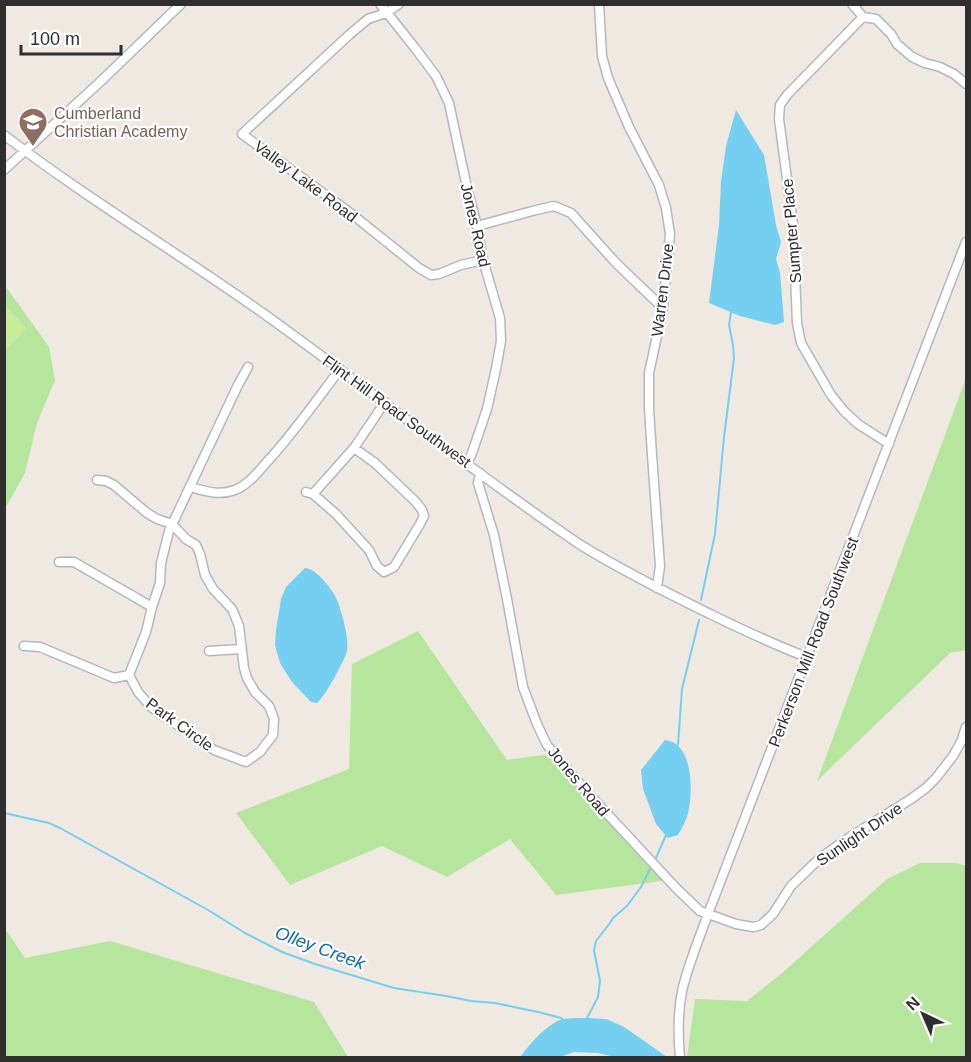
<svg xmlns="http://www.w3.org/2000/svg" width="971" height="1062" font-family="Arial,sans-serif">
<rect width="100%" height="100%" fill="#efe9e1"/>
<path fill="#b6e59e" d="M 4,284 L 49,347 L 55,380 L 37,423 L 25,473 L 5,509 Z
M 966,378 L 966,650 L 950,653 L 817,781 Z
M 418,631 L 507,760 L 551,754 L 669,880 L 556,895 L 510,839 L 447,877 L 382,846 L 290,885 L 236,813 L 349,769 L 352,664 Z
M 920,863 L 956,863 L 966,866 L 966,1057 L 687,1057 L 695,999 L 747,1001 L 781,974 L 887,879 Z
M 4,927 L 25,958 L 110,941 L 314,1002 L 348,1057 L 5,1057 Z"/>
<path fill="#c9ec9a" d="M 5,306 L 26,328 L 14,342 L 5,349 Z"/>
<path fill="#75cff0" d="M 736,110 L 764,155 L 776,225 L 781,242 L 776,259 L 780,273 L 784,322 L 775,325 L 740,316 L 709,303 L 719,225 L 721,182 L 726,146 Z
M 305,568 C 316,568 333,590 337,600 C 342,612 349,638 347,651 C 345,660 324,698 317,703 L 311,702 L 292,682 L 280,663 L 275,645 L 276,630 L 281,599 L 286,587 Z
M 665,740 C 694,743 693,793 688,813 C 686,821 682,828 678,835 L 668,838 L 656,824 L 643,789 L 641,770 Z
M 588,1018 L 606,1019 L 624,1027 L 667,1057 L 615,1057 L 598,1053 L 574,1052 L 560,1057 L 520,1057 C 529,1045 541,1031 554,1023 C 563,1017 577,1018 588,1018 Z"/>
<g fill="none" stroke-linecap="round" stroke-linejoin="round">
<path stroke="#75cff0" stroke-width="2" d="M 701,600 L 715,534 L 724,437 L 734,358 L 733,345 L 729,325 L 731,312
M 678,745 L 682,689 L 699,620
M 4,813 L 49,823 L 60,828 L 208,910 L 245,933 L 282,952 L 315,964 L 394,988 L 446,996 L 471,1001 L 495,1003 L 538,1012 L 561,1018 L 566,1022
M 656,858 L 666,835
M 586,1020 L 598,997 L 600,981 L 594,950 L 596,941 L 610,923 L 613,918 L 627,906 L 641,887 L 651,867"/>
<g stroke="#b4b7c1" stroke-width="11">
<path id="minor" d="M 380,4 L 415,48 L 436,76 L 449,103 L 466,183 L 477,226 L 483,260 L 500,318 L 501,341 L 496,369 L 487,409 L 471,456 L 466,463
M 399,4 L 386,13 L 368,19 L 349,35 L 242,134 L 353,215 L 419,268 L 431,275 L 439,274 L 461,265 L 483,260
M 599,4 L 602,56 L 608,78 L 629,127 L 659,185 L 666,208 L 670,234 L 663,308 L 649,373 L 649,408 L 652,455 L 660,566 L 657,588
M 852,4 L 863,17 L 876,19 L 891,34 L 897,44 L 912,57 L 925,63 L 940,67 L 954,74 L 966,84
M 863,17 L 787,95 L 780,105 L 779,119 L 793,224 L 797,323 L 801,343 L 831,395 L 844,411 L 858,424 L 889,444
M 4,135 C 89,200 180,254 267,316 C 371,391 472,471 579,544 C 621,570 665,592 710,614 C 741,629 774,645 807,657
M 4,170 L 100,82 L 181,4
M 477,226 L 536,210 L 554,206 L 571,213 L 616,263 L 663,308
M 480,473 L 478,483 L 494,535 L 507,599 L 523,687 L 537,724 L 547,745 L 588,793 L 676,888 L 700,911 L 736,924 L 753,927 L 761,925 L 773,914 L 791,886 L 820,858 L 850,837 L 911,799 L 926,788 L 936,778 L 953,756 L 961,742 L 966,727
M 97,480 L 106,481 L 114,485 L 147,513 L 157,519 L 172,524 L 186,539 L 196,545 L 200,554 L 205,575 L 213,589 L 232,609 L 239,626 L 244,668 L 247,678 L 255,692 L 269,706 L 274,719 L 273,735 L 260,752 L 246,762 L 214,750 L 151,707 L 138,692 L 129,675
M 190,487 C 205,491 219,496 235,490 C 248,485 257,473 266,463 C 293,434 316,401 340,369
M 306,492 L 313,494 L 354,448 L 385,402
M 313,494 L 336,514 L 369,550 L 377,566 L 384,572 L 394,567 L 420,524 L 424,516 L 422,510 L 416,502 L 375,463 L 354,448
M 59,562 L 74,562 L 152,607
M 24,646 L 40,647 L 114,678 L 129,675
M 209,651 L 241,649
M 129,675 L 146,632 L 152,607 L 160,583 L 161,563 L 169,531 L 238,385 L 248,367
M 680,1058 C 678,1036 678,1012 682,991 C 688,965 699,939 708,914 L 966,242"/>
</g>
<use href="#minor" stroke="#fff" stroke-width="8"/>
</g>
<defs>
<g id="school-pin" transform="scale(1.5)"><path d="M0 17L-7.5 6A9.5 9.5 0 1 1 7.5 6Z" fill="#8d6e63" stroke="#fff"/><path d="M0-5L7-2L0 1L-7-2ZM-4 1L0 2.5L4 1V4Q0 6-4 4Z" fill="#fff"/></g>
</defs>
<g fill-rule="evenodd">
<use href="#school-pin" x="33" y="122"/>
</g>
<g text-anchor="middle" stroke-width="4.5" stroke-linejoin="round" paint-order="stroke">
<g font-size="16" fill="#785e54" stroke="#fff" text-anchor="start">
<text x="54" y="119">Cumberland<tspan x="54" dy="18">Christian Academy</tspan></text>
</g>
<g font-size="16" fill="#2e2e2e" stroke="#fff">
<text transform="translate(306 181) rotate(37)" y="6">Valley Lake Road</text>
<text transform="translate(476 225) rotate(77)" y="6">Jones Road</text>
<text transform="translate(791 231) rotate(-95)" y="6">Sumpter Place</text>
<text transform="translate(662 290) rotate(-83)" y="6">Warren Drive</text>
<text transform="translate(397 411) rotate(36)" y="6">Flint Hill Road Southwest</text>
<text transform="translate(813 642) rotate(-69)" y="6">Perkerson Mill Road Southwest</text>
<text transform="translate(180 724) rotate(36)" y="6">Park Circle</text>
<text transform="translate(579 781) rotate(50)" y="6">Jones Road</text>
<text transform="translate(859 834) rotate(-34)" y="6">Sunlight Drive</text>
</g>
<g font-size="18" font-style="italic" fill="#0d6fa3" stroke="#fff">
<text transform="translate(320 948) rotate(20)" y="6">Olley Creek</text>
</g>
</g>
<rect width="971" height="1062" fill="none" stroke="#2e2e2e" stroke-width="12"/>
<g transform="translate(923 1014) rotate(316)" stroke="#ffffff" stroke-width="4.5" paint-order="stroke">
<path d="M0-4.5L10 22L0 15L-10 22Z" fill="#2e2e2e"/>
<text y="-9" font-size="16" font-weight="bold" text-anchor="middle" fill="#2e2e2e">N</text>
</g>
<path d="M21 45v9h100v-9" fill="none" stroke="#2e2e2e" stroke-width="3"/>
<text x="30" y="45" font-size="18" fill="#2e2e2e" stroke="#ffffff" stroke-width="4.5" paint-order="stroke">100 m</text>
</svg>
